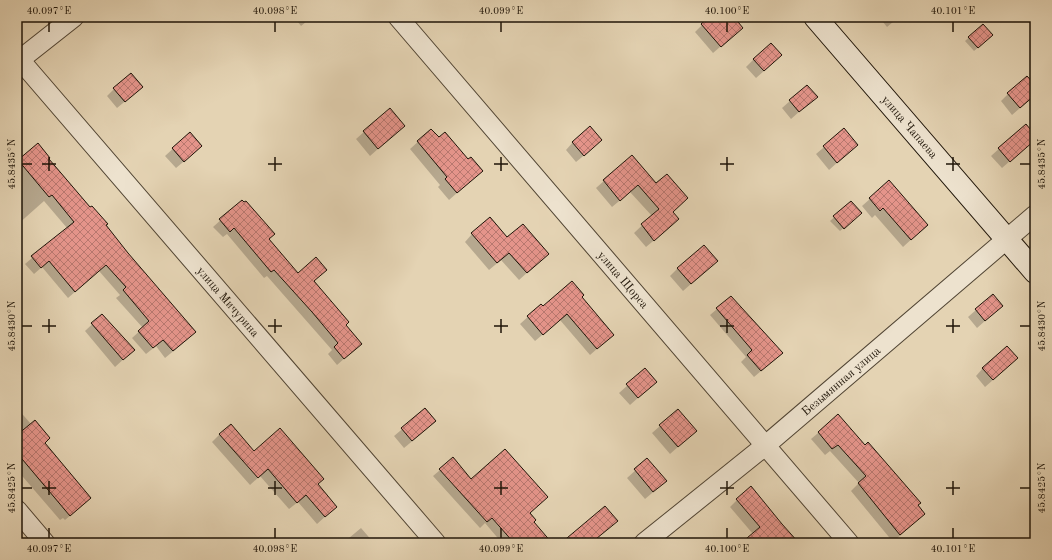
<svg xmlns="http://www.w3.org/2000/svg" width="1052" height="560" font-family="'Old Standard TT',serif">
<defs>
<pattern id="building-cross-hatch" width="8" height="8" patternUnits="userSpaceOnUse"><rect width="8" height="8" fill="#e4948a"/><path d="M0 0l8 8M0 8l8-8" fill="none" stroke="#b8786f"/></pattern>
</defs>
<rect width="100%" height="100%" fill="#e4d3b3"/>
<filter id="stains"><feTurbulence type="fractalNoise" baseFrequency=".005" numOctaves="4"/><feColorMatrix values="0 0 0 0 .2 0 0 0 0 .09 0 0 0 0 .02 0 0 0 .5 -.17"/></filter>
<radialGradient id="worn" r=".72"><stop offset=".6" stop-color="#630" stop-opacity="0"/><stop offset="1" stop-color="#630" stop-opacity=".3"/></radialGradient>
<path fill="#0003" d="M 294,17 L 312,17 L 301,26 Z
M 700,17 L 732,17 L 734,35 L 713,53 L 695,32 L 705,22 Z
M 879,17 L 899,17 L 887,27 Z
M 983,25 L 988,39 L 974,51 L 965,41 Z
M 754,59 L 773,63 L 756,78 L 746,67 Z
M 807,86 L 816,97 L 791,119 L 782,108 Z
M 1035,87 L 1035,95 L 1012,115 L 1001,101 L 1008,94 Z
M 114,89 L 134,94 L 117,108 L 107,96 Z
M 390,109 L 404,126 L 370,156 L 356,139 Z
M 1025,125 L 1035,137 L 1035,139 L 1002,168 L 991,156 Z
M 431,130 L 439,139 L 482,171 L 449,200 L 438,187 L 440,185 L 410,149 Z
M 844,130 L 857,145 L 829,170 L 816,154 Z
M 190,133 L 194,153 L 176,168 L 165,156 Z
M 573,142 L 593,148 L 576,162 L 566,150 Z
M 38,144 L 48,159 L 105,225 L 188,339 L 165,358 L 156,346 L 146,354 L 132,338 L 143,328 L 116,298 L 120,295 L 99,271 L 68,298 L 42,267 L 34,274 L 25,264 L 67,228 L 44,201 L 17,225 L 17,162 Z
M 632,156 L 672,212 L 670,227 L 646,247 L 634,233 L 652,216 L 630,192 L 612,207 L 596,188 Z
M 889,182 L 927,225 L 903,247 L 875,215 L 872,218 L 862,206 Z
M 242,201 L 268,240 L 298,274 L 313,281 L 345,325 L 354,350 L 337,365 L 328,354 L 332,350 L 267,276 L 264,278 L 227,234 L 223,237 L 213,227 Z
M 851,202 L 857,217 L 840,231 L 830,221 Z
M 472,234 L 548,254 L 519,280 L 501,260 L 489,270 L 465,242 Z
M 717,261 L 683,291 L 670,276 L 678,268 Z
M 993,295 L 1002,306 L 977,328 L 968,317 Z
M 580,297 L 606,341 L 590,355 L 560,320 L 535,341 L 520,324 L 541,305 L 543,307 Z
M 717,309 L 775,359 L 754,377 L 741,362 L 746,357 L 710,315 Z
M 102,315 L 126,357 L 115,367 L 85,331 Z
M 1009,366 L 985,387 L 976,376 L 983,368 Z
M 645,370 L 648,389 L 630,405 L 619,393 Z
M 17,408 L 31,424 L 83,505 L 65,520 L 63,518 L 60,520 L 17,470 Z
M 425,410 L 427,429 L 404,448 L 394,436 Z
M 838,416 L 924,514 L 893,542 L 851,491 L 859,483 L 830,451 L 825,455 L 811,439 Z
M 660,426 L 688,438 L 670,454 L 652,433 Z
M 220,434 L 253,452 L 323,479 L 317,485 L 328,514 L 317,524 L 298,502 L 289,509 L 260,476 L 250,485 L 212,442 Z
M 453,459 L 471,480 L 533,522 L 551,543 L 502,543 L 485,523 L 480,528 L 433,476 Z
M 647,460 L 658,488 L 645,499 L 627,478 Z
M 737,500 L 798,543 L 753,543 L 753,534 L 730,507 Z
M 361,528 L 374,543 L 343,543 Z"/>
<path fill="url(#building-cross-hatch)" stroke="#1e1408" d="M 709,17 L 734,17 L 743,28 L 721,47 L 701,24 Z
M 983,24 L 993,35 L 978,48 L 968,37 Z
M 771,43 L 782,55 L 764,71 L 753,59 Z
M 131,73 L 143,87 L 125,102 L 113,88 Z
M 1027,76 L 1035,85 L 1035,95 L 1020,108 L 1007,93 Z
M 807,85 L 818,97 L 799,112 L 789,100 Z
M 390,108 L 405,126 L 378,149 L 363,131 Z
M 1026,124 L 1035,135 L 1035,140 L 1010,162 L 998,148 Z
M 590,126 L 602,140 L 584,156 L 572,142 Z
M 844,128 L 858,145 L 837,163 L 823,146 Z
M 431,129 L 439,137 L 445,132 L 468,159 L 471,157 L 483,171 L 457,193 L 445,179 L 447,177 L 417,141 Z
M 190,132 L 202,146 L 184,162 L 172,148 Z
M 38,143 L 50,158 L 49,159 L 90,207 L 92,206 L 108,224 L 106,225 L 128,253 L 196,332 L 173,351 L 163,340 L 153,348 L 138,331 L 149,321 L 123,290 L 126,287 L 106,265 L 75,292 L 49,261 L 41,268 L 31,256 L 74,222 L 52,195 L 49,197 L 18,160 Z
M 632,155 L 656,183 L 667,174 L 688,198 L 673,212 L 679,219 L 654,241 L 641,224 L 659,209 L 638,185 L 620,201 L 603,180 Z
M 889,180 L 928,225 L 911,240 L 883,208 L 880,211 L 869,198 Z
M 242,200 L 244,202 L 246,201 L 275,234 L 269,239 L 298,273 L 316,257 L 327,270 L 314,281 L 349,322 L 346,325 L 362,344 L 344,359 L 334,347 L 338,343 L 312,312 L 274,270 L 271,272 L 234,228 L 230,232 L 219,219 Z
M 851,201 L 862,213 L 844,229 L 833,216 Z
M 490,217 L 507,237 L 523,224 L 549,254 L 527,273 L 509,253 L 497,263 L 471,233 Z
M 704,245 L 718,261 L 691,284 L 677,268 Z
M 572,281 L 584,295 L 582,297 L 614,335 L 597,349 L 567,314 L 543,335 L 527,316 L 541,304 L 543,306 Z
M 993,294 L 1003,306 L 985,321 L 975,309 Z
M 731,296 L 783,353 L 761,371 L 747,355 L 752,350 L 716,308 Z
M 102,314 L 135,350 L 123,360 L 91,323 Z
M 1007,346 L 1018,358 L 993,380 L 982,368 Z
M 645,368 L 657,382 L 638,398 L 626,384 Z
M 425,408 L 436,421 L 412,441 L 401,428 Z
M 678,409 L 697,431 L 678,447 L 659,425 Z
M 838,414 L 865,445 L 868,442 L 921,503 L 918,505 L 925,514 L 900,535 L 858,483 L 866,476 L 838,445 L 832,449 L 818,432 Z
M 35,420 L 50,438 L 45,443 L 91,498 L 70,516 L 17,453 L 17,435 Z
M 231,424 L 254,451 L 280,428 L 324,479 L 318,484 L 337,507 L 325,517 L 306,495 L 297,503 L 268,469 L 258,478 L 219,434 Z
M 505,449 L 548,497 L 530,513 L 536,520 L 534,522 L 552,543 L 514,543 L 492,518 L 487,522 L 439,469 L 453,457 L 471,479 Z
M 647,458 L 667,481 L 653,492 L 634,469 Z
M 751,486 L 782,524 L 799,543 L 741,543 L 760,527 L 736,499 Z
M 605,506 L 618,521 L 591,543 L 561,543 Z"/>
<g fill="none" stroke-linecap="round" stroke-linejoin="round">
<g stroke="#504433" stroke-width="21">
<g id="street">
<path id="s1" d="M 398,17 L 849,543"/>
<path id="s2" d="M 20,60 L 436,543"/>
<path d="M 17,62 L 74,17"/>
<path d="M 17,510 L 45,543"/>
<path id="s3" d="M 644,543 L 766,445 L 1035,215"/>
</g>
</g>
<g stroke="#1e1408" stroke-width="24">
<g id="secondary">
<path id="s4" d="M 815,17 L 1035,272"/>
</g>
</g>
<use href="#street" stroke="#ede2ce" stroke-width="19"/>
<use href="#secondary" stroke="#ede2ce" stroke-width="22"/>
</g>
<path fill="none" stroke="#1e1408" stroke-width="1.5" d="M 49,22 L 49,32M 275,22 L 275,32M 501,22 L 501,32M 727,22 L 727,32M 953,22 L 953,32M 49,157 L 49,171M 275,157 L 275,171M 501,157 L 501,171M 727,157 L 727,171M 953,157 L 953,171M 22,164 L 32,164M 42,164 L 56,164M 268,164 L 282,164M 494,164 L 508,164M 720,164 L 734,164M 946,164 L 960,164M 1020,164 L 1030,164M 49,319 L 49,333M 275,319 L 275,333M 501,319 L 501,333M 727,319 L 727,333M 953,319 L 953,333M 22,326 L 32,326M 42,326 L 56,326M 268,326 L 282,326M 494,326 L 508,326M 720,326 L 734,326M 946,326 L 960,326M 1020,326 L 1030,326M 49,481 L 49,495M 275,481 L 275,495M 501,481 L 501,495M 727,481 L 727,495M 953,481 L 953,495M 22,488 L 32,488M 42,488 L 56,488M 268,488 L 282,488M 494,488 L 508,488M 720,488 L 734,488M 946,488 L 960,488M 1020,488 L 1030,488M 49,528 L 49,538M 275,528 L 275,538M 501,528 L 501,538M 727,528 L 727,538M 953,528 L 953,538"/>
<g text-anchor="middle" stroke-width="3.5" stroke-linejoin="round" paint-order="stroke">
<g font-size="12" fill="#1e1408" stroke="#ede2ce">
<text dy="4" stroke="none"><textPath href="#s4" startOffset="145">улица Чапаева</textPath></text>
<text dy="4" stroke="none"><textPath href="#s1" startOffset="346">улица Щорса</textPath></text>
<text dy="4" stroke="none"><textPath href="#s2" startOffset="319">улица Мичурина</textPath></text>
<text dy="4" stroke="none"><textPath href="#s3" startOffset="255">Безымянная улица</textPath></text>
</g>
</g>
<rect width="1052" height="560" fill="none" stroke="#e4d3b3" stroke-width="44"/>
<rect x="22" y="22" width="1008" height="516" fill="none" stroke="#1e1408" stroke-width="1.5"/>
<g font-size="10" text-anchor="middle" fill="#1e1408">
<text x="49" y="14">40.097°E</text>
<text x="275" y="14">40.098°E</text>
<text x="501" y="14">40.099°E</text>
<text x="727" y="14">40.100°E</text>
<text x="953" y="14">40.101°E</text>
<text transform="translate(11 164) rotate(-90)" y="4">45.8435°N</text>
<text transform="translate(1041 164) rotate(-90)" y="4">45.8435°N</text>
<text transform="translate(11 326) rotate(-90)" y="4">45.8430°N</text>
<text transform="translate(1041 326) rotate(-90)" y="4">45.8430°N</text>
<text transform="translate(11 488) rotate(-90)" y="4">45.8425°N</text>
<text transform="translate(1041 488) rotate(-90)" y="4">45.8425°N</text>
<text x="49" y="552">40.097°E</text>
<text x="275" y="552">40.098°E</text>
<text x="501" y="552">40.099°E</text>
<text x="727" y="552">40.100°E</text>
<text x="953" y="552">40.101°E</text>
</g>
<rect width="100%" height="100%" filter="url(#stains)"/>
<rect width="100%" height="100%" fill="url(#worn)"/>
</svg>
